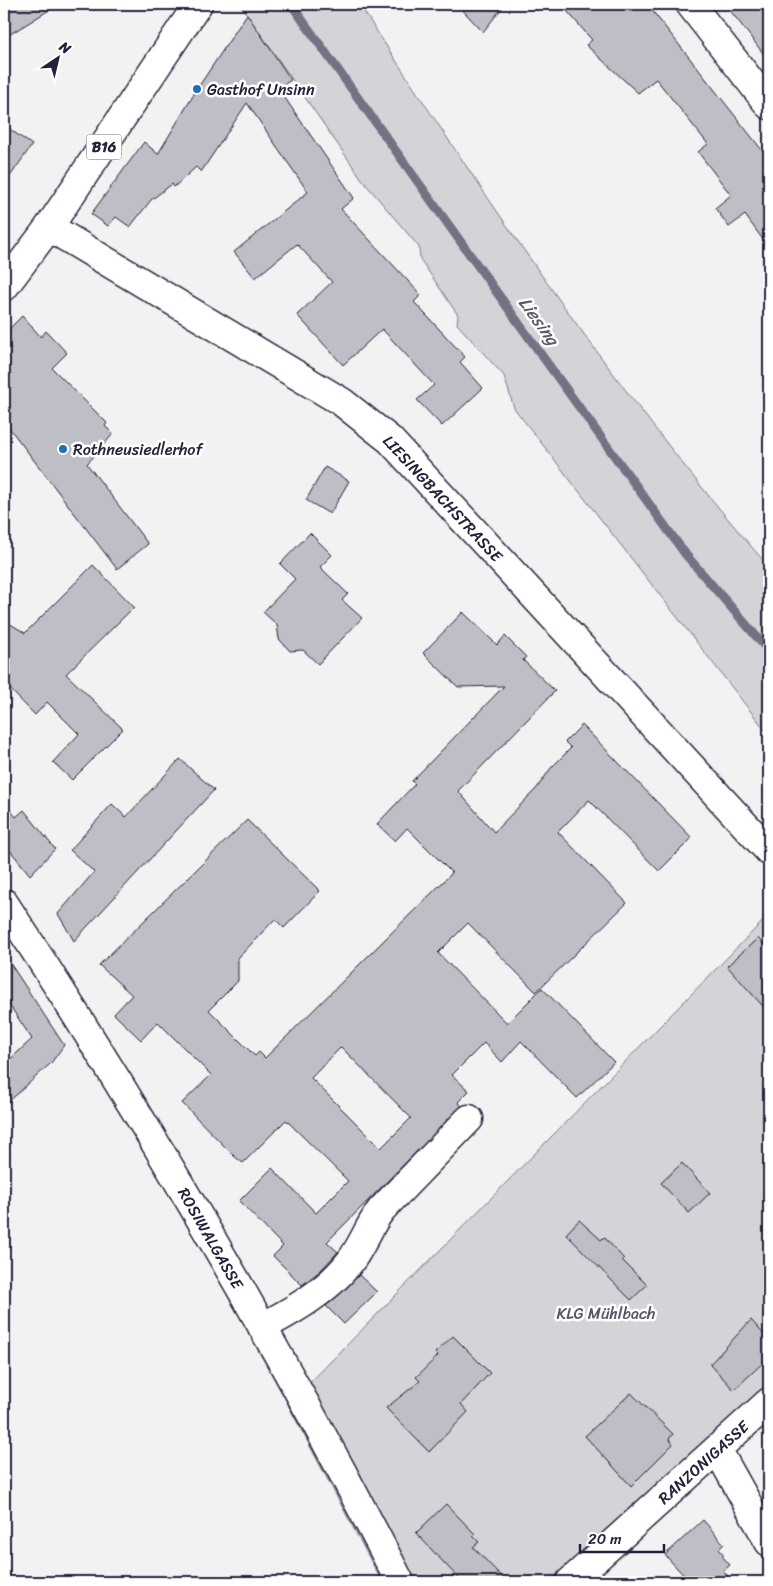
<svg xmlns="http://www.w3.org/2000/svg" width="773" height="1586" font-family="Sriracha,sans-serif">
<rect width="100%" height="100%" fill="#f2f2f3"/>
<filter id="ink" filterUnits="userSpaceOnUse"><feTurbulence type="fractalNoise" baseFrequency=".02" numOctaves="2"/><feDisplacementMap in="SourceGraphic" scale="10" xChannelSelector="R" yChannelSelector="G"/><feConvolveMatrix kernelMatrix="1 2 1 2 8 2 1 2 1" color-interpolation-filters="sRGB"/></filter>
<g filter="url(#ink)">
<path fill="#d3d3d8" stroke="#7a7a8a" d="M 243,4 L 359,4 C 486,199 616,392 769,567 L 769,735 L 514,408 L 504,376 L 457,324 L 458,315 L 420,259 L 419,247 L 364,182 L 241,6 Z
M 769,915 L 769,1385 L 555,1582 L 382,1582 L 288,1405 Z"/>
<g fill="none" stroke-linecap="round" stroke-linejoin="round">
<path stroke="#727282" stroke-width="9" d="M 291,4 L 540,353 L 686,555 L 769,651"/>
</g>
<path fill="#bebec6" stroke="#22223b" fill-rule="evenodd" d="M 4,4 L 59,4 L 4,38 Z
M 457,4 L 505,4 L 483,32 Z
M 561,4 L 647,4 L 769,159 L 769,248 L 745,215 L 729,227 L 715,208 L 731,195 L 698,152 L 708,144 L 656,79 L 638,93 L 586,45 L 592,40 Z
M 725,4 L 769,4 L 769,61 L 743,27 Z
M 247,14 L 291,80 L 278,88 L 354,198 L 341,209 L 421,295 L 414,302 L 465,357 L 460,362 L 483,388 L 442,426 L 417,400 L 434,385 L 382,329 L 343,365 L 297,315 L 332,282 L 297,244 L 255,278 L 234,252 L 308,192 L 247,103 L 201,172 L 196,167 L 174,187 L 172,184 L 151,200 L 130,227 L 116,217 L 108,226 L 91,214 L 144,142 L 158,154 L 197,89 Z
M 4,125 L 32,145 L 4,185 Z
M 22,316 L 41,337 L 46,331 L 67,353 L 52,368 L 107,423 L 105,426 L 113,434 L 87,464 L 148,544 L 117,569 L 4,421 L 4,334 Z
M 325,467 L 349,481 L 330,514 L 306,500 Z
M 310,533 L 332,555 L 320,567 L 348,594 L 342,600 L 362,618 L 318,664 L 303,650 L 290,651 L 279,639 L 277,625 L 263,612 L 295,579 L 280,564 Z
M 93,565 L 134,607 L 66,674 L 123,729 L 72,780 L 53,762 L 79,734 L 47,702 L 35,715 L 4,683 L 4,620 L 25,633 Z
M 463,612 L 497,645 L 505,636 L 526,657 L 523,660 L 555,691 L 458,791 L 494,832 L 537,788 L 551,768 L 571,748 L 565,742 L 582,725 L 692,838 L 659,871 L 589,800 L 558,832 L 627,903 L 536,992 L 468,923 L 438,953 L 507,1023 L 542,988 L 614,1062 L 577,1098 L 521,1041 L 502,1062 L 484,1043 L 452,1075 L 469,1091 L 458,1102 L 462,1106 L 327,1242 L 338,1252 L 320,1271 L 302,1285 L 273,1256 L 283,1246 L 239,1201 L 272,1168 L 316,1213 L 348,1181 L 286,1120 L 243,1163 L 235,1157 L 182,1103 L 211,1075 L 158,1022 L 141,1040 L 114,1014 L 132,995 L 99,965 L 247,820 L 320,891 L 284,928 L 275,919 L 238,958 L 238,981 L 209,1010 L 255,1056 L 259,1052 L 265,1058 L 452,873 L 407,828 L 395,841 L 377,824 L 415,784 L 412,781 L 504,686 L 458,687 L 423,653 ZM 341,1047 L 411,1118 L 381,1148 L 311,1078 Z
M 180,759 L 214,790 L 74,941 L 58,914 L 94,872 L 70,850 L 112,804 L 126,817 Z
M 4,803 L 16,817 L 24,810 L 55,849 L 30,875 L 4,843 Z
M 758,938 L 769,951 L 769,1013 L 727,966 Z
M 4,954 L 64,1045 L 51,1063 L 4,1106 L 4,1065 L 32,1039 L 4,997 Z
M 682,1163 L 710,1193 L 689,1213 L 661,1183 Z
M 579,1220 L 601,1240 L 604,1237 L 624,1259 L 622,1260 L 647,1285 L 631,1300 L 566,1234 Z
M 359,1275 L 377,1292 L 344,1324 L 326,1306 Z
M 751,1320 L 769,1340 L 769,1357 L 734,1390 L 710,1364 Z
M 453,1336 L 490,1373 L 461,1404 L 468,1412 L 429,1452 L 386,1408 L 420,1381 L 416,1377 L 438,1356 L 435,1353 Z
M 631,1393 L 673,1434 L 669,1439 L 673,1444 L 631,1486 L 585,1436 Z
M 446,1504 L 475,1534 L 473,1536 L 479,1542 L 473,1547 L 507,1582 L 462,1582 L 416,1533 Z
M 703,1520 L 724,1544 L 719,1549 L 724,1555 L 722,1556 L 730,1565 L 723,1571 L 734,1582 L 690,1582 L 665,1555 Z"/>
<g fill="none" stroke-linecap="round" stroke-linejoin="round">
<g stroke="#22223b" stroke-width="31">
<path id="minor" d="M 690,4 L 769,105
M 49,227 L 342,402 L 390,440 L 769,851
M 4,903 C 148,1122 280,1349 400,1582
M 262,1327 C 294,1310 326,1292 349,1263 C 362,1247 368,1227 381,1210 L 469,1119
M 717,1449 L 769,1542
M 570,1582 L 769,1402"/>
</g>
<g stroke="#22223b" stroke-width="31">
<path id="major" d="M 4,287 L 49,227 L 198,4"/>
</g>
<use href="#minor" stroke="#fff" stroke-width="28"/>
<use href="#major" stroke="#fff" stroke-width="28"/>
</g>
</g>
<g fill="#1f6fb2" stroke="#fff" stroke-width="2">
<circle cx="197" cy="89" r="5"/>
<circle cx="63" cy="449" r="5"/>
</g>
<g text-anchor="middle" stroke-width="5" stroke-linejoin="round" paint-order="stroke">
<rect fill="#fff" stroke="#646476" stroke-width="1" x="86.5" y="134.5" width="35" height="25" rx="4"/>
<g font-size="15" font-weight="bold" fill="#22223b">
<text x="104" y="152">B16</text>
</g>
<g font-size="16" fill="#22223b" stroke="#fff" text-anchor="start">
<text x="207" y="95">Gasthof Unsinn</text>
<text x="73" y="455">Rothneusiedlerhof</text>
</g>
<g font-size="16" fill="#22223b" stroke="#fff">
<text transform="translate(443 498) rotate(47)" y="6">LIESINGBACHSTRASSE</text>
<text transform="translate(211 1238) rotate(60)" y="6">ROSIWALGASSE</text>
<text transform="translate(703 1462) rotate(-42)" y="6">RANZONIGASSE</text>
</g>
<g font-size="16" fill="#57576a" stroke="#fff">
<text x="606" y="1319">KLG Mühlbach</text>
</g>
<g font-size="18" font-style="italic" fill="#58586b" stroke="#fff">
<text transform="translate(539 321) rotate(54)" y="6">Liesing</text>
</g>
</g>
<rect width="773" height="1586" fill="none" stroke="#fff" stroke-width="20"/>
<rect x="10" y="10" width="753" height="1566" fill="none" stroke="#22223b" stroke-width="2" filter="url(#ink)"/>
<g transform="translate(58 58) rotate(35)" stroke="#ffffff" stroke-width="4" paint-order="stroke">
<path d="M0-4L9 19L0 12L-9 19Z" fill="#22223b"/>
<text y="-8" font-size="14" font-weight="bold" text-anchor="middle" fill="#22223b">N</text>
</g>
<path d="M580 1544v8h84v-8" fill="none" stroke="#22223b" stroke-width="2.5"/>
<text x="588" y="1544" font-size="15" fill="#22223b" stroke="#ffffff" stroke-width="4" paint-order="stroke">20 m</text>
</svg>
